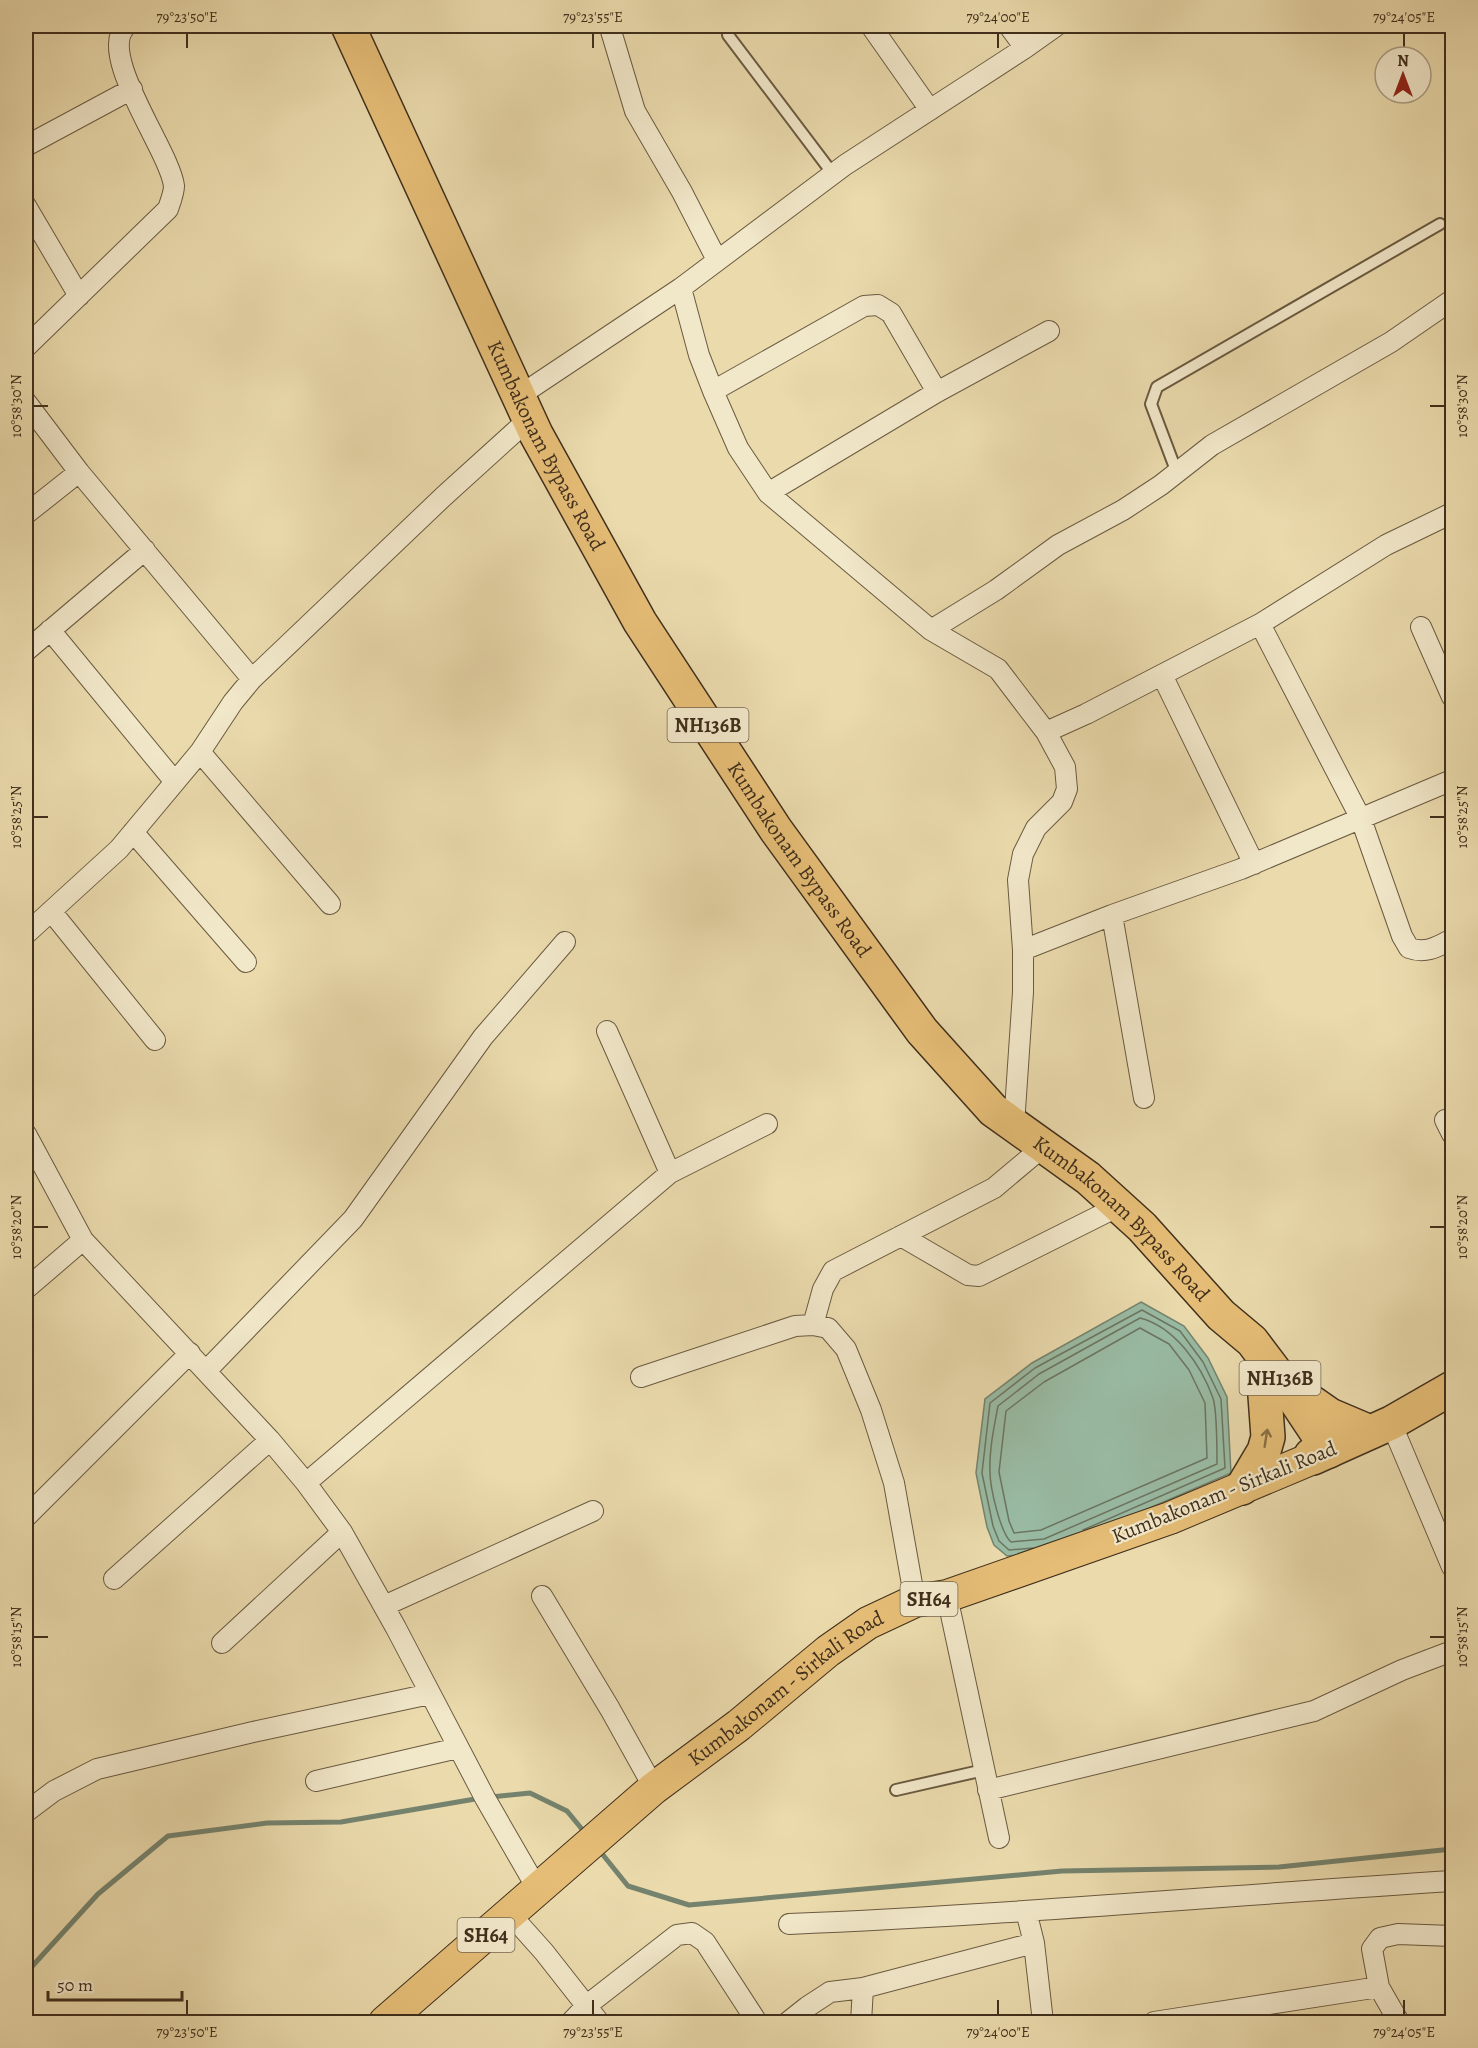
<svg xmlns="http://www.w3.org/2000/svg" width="1478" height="2048" font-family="Alegreya,serif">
<rect width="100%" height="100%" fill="#eadaac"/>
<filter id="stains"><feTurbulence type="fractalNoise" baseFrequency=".00333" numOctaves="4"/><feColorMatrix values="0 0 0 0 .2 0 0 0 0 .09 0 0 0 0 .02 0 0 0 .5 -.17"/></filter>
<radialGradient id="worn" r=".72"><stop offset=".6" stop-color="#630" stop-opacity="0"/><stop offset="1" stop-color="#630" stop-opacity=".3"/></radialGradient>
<path fill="#99bba4" stroke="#75836e" stroke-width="1.5" d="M 1141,1302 L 1184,1326 L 1208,1358 L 1227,1397 L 1231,1473 L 1047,1552 L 1007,1556 L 994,1545 L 987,1527 L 976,1473 L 985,1399 L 1032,1363 Z"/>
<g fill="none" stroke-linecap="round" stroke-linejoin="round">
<path stroke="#6c7560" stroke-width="1.5" d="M 1140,1318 C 1175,1327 1201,1365 1213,1398 C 1217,1411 1217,1450 1217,1464 L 1044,1539 L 1011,1542 C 1000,1532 990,1487 990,1472 C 989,1451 994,1427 998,1406 L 1039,1374 Z
M 1140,1328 L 1169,1344 L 1189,1370 L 1205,1403 L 1207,1458 L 1041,1530 L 1014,1533 L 1009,1521 L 999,1472 L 1006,1411 L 1044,1382 Z
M 1033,1548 L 1009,1550 L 999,1541 L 993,1526 L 982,1473 L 990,1403 L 1035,1368 L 1142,1310 L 1180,1331 L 1203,1362 L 1221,1399 L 1225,1468 L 1083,1530"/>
<path stroke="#75836e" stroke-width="5" d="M 491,1797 L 530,1793 L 567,1811 L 586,1834
M 599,1850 L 628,1886 L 689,1905 L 1062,1871 L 1279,1867 L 1452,1849
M 26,1973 L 98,1894 L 168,1836 L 267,1823 L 341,1822 L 481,1798"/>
<g stroke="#6a5a40" stroke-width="14">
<path id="service" d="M 728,35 L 833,174
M 1177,473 L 1151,404 L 1157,387 L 1440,224
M 896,1790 L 984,1770"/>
</g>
<g stroke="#6a5a40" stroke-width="22">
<path id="minor" d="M 612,26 L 611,31 L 635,111 L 682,192 L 717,260
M 871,26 L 930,110
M 1025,48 L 1056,26
M 26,146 L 132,89
M 26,206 L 79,296
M 681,288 L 699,355 L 713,391 L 738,448 L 768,493 L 931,630 L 998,669 L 1046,732
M 26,347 L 168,209 C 170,203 174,193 174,186 C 170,151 96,54 126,26
M 713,391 L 864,306 L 878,305 L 891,313 L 937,392
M 519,396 L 681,288 L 845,165 L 1025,48 L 1009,26
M 26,402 L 79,472 L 252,679
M 768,493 L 937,392 L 1049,331
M 26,514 L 79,472
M 1260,624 L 1361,819 L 1402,936 L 1409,948 C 1426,954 1437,947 1452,939
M 1421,627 L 1452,697
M 50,630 L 175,782
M 931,630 L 996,590 L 1058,545 L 1123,510 L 1161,485 L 1212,445 L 1391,342 L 1452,300
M 26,651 L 145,550
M 1162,675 L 1254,864
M 200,752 L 330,904
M 133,832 L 246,962
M 51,911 L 155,1040
M 1112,915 L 1144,1098
M 26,934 L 119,849 L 200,752 L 233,702 L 252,679 L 444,496 L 529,419
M 1023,950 L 1112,915 L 1241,869 L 1452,780
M 607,1031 L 670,1173
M 1445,1120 L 1452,1134
M 1014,1125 L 1023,992 L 1023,950 L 1018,880 L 1023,854 L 1036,828 L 1062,802 L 1067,789 L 1065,767 L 1046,732 L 1086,714 L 1260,624 L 1386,545 L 1452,513
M 26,1134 L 83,1240 L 270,1440 L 306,1483 L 342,1532 L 396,1628 L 485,1798 L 538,1890
M 901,1236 L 968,1275 L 979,1276 L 1119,1206
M 26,1289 L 83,1240
M 813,1325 L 823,1289 L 833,1271 L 994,1188 L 1044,1146
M 207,1370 L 353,1219 L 483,1037 L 565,942
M 641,1377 L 795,1326 L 813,1325 L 828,1328 L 846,1349 L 871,1410 L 894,1483 L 915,1601
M 1391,1423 L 1452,1567
M 306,1483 L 670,1173 L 767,1124
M 26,1517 L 190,1353
M 114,1579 L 270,1440
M 542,1596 L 610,1709 L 654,1788
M 947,1596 L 999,1838
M 384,1606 L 593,1511
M 222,1643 L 342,1532
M 316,1781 L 458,1748
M 988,1790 L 1314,1711 L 1402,1670 L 1452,1651
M 26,1812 L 54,1791 L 97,1769 L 253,1732 L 430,1694
M 1026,1911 L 1034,1943 L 1043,2022
M 510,1914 L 544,1952 L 599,2022
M 789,1924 C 1011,1915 1231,1895 1452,1881
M 571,2022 L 586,2006 L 677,1935 L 692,1933 L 705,1942 L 757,2022
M 788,2022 L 807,2007 L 830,1992 L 863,1988 L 1034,1943
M 861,2022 L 863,1988
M 1154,2022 L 1379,1987
M 1399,2022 L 1379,1987 L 1372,1949 L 1380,1938 L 1398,1934 L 1452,1936"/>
</g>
<g stroke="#402f1c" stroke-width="34">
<g id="primary">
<path id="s1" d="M 385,2022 L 654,1788 L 739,1725 L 828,1651 L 868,1623 L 915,1601 L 947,1596 L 1170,1518 L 1313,1458"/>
</g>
</g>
<g stroke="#402f1c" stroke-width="36">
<g id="trunk">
<path id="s2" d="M 348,26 L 536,434 L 640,622 L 776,830 L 922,1031 L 993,1110 L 1088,1178 L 1142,1227 L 1221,1315 L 1252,1341 L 1283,1382 L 1329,1451"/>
<path d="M 1297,1392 L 1330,1415 L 1370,1432"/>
<path d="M 1311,1455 L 1313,1458 L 1391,1423 L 1452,1388"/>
<path d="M 1242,1488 L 1264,1451 L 1268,1437 L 1264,1382"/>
</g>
</g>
<use href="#service" stroke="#f1e7c9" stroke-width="10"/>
<use href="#minor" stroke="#f1e7c9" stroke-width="20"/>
<use href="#primary" stroke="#e5bd76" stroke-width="32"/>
<use href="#trunk" stroke="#e5bd76" stroke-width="33"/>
</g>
<defs><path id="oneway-shaft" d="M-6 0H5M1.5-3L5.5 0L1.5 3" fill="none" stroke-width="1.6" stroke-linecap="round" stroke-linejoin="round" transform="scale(1.5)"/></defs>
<use stroke="#8a6f44" href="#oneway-shaft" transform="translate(1266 1438) rotate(-81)"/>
<path fill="none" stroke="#402f1c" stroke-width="2" d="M 187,33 L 187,48M 593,33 L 593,48M 998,33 L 998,48M 1404,33 L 1404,48M 33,406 L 48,406M 1430,406 L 1445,406M 33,817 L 48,817M 1430,817 L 1445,817M 33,1227 L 48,1227M 1430,1227 L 1445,1227M 33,1637 L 48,1637M 1430,1637 L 1445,1637M 187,2000 L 187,2015M 593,2000 L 593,2015M 998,2000 L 998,2015M 1404,2000 L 1404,2015"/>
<g text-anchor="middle" stroke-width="4.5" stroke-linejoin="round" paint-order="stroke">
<g fill="#f1e7c9" stroke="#756650" stroke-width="1.5">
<rect x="667.5" y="708" width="81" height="34" rx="4.5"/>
<rect x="1239.5" y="1361" width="81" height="34" rx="4.5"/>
<rect x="900.5" y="1582" width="57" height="34" rx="4.5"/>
<rect x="457.5" y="1918" width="57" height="34" rx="4.5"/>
</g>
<g font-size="20" font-weight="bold" fill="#402f1c">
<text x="708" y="732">NH136B</text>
<text x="1280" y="1385">NH136B</text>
<text x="929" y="1606">SH64</text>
<text x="486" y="1942">SH64</text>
</g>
<g font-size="21" fill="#402f1c" stroke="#f1e7c9">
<text dy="7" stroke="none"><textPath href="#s2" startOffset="464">Kumbakonam Bypass Road</textPath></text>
<text dy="7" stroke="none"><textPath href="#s2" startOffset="950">Kumbakonam Bypass Road</textPath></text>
<text dy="7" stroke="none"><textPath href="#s2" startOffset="1436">Kumbakonam Bypass Road</textPath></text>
<text transform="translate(1224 1492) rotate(-22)" y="7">Kumbakonam - Sirkali Road</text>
<text dy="7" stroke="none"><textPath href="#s1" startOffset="522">Kumbakonam - Sirkali Road</textPath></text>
</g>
</g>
<rect width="1478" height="2048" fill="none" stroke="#eadaac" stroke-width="66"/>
<g transform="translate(1403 75)"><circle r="28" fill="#f1e7c9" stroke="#aa9d84" stroke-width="1.5"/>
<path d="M0-4.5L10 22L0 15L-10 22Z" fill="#8f2418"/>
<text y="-9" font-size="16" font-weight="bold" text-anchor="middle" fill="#402f1c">N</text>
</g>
<path d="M48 1991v9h134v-9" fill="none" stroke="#402f1c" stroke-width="3"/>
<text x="57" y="1991" font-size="18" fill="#402f1c" stroke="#f1e7c9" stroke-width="4.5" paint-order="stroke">50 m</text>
<rect x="33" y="33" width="1412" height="1982" fill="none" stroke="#402f1c" stroke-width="2"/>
<g font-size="15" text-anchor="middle" fill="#402f1c">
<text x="187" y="22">79°23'50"E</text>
<text x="593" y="22">79°23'55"E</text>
<text x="998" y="22">79°24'00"E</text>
<text x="1404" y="22">79°24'05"E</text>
<text transform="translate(16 406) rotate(-90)" y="5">10°58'30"N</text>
<text transform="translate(1462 406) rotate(-90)" y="5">10°58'30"N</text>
<text transform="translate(16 817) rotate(-90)" y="5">10°58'25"N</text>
<text transform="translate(1462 817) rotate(-90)" y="5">10°58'25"N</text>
<text transform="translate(16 1227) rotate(-90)" y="5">10°58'20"N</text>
<text transform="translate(1462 1227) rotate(-90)" y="5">10°58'20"N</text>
<text transform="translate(16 1637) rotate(-90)" y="5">10°58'15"N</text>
<text transform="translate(1462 1637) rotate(-90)" y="5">10°58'15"N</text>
<text x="187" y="2037">79°23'50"E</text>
<text x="593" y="2037">79°23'55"E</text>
<text x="998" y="2037">79°24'00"E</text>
<text x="1404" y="2037">79°24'05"E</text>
</g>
<rect width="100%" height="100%" filter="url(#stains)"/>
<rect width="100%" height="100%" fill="url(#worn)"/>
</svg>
